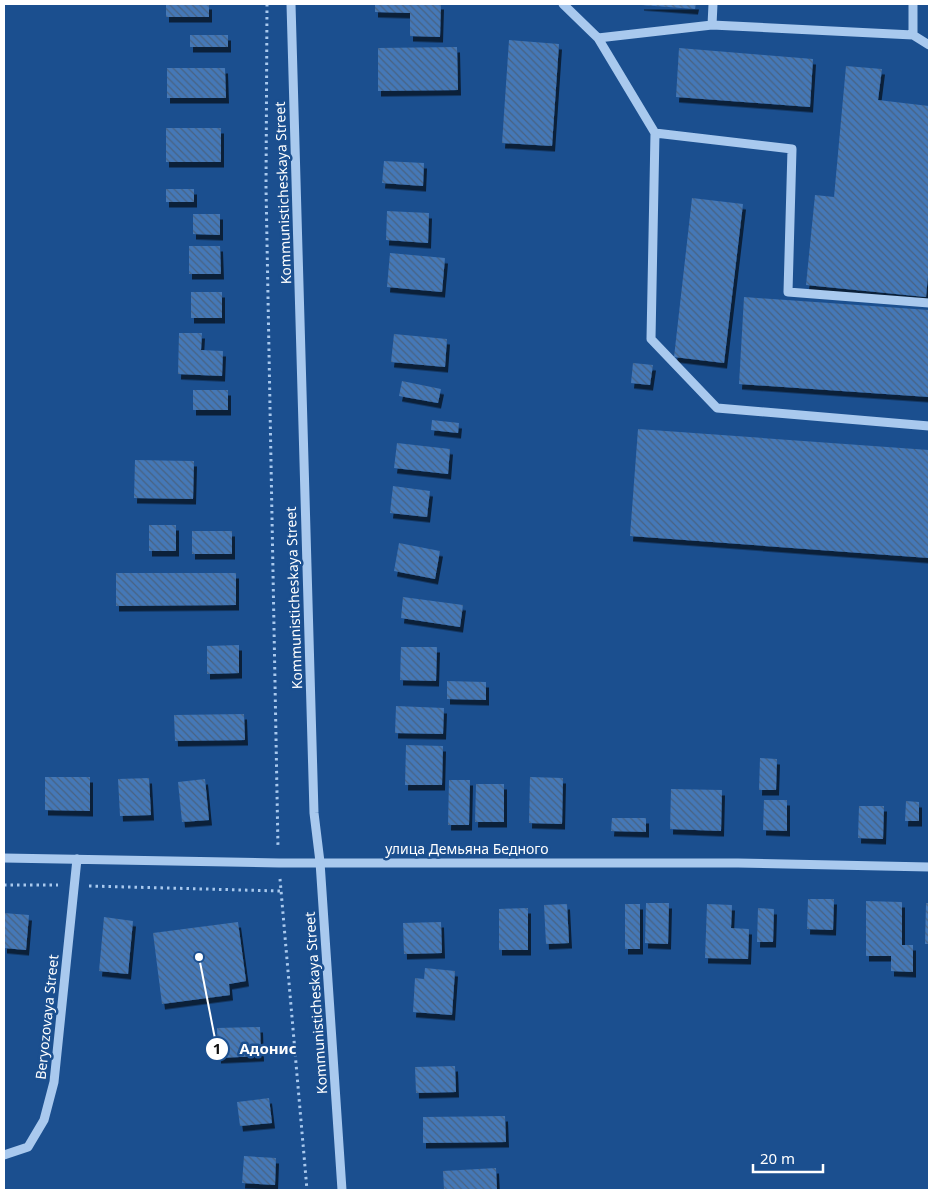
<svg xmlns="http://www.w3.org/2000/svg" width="933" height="1194" font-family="'Noto Sans',sans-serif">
<defs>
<pattern id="building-back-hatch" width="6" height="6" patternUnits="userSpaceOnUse" patternTransform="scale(1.25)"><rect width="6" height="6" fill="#4478b7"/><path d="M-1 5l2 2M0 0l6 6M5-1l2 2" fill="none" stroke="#486282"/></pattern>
<filter id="shadow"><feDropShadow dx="3" dy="5.5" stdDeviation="0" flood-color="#0009"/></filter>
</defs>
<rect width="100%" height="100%" fill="#1b4f8f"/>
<path fill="url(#building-back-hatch)" filter="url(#shadow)" d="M 166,4 L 209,4 L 209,17 L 166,17 Z
M 375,4 L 441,4 L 440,37 L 410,36 L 410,13 L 375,12 Z
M 641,4 L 696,4 L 695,9 L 641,5 Z
M 190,35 L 228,35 L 228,47 L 190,47 Z
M 509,40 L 559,44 L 552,146 L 502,143 Z
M 457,47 L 458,90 L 378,91 L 378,48 Z
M 679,48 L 813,59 L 810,107 L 676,97 Z
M 846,66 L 882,69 L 878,100 L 929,106 L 929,266 L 926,297 L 806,285 L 815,195 L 834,197 Z
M 167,68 L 225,68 L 226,98 L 167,98 Z
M 166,128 L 221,128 L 221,162 L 166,162 Z
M 384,161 L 424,163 L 423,186 L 382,183 Z
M 166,189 L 194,189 L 194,202 L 166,202 Z
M 692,198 L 743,204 L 724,363 L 674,357 Z
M 387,211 L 429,213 L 428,243 L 386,240 Z
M 193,214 L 220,214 L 220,235 L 193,234 Z
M 189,246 L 220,246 L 221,274 L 189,274 Z
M 390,253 L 445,258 L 442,292 L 387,287 Z
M 191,292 L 222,292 L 222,318 L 191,318 Z
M 744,297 L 929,310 L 929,397 L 739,384 Z
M 179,333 L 202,333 L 201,350 L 223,351 L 222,376 L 178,374 Z
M 394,334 L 447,339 L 445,367 L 391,362 Z
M 633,363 L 653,365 L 650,385 L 631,383 Z
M 402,381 L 441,389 L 438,403 L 399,396 Z
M 193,390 L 228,390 L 228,410 L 193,410 Z
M 432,420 L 459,423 L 458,433 L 431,430 Z
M 638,429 L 929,450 L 929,558 L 630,536 Z
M 397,443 L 450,449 L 448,474 L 394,468 Z
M 135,460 L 194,461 L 193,499 L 134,498 Z
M 393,486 L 430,491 L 427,517 L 390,513 Z
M 149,525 L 176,525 L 176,551 L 149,551 Z
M 192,531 L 232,531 L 232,554 L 192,554 Z
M 399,543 L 440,551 L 435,579 L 394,571 Z
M 116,573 L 236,573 L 236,605 L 116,606 Z
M 403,597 L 463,605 L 460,627 L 401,618 Z
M 239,645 L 239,673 L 207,674 L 207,646 Z
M 401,647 L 437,647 L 436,681 L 400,680 Z
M 447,681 L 486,682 L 486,700 L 447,699 Z
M 396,706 L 444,708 L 443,734 L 395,733 Z
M 244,714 L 245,740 L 175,741 L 174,715 Z
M 406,745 L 443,746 L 442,785 L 405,785 Z
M 760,758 L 777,759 L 776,790 L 759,790 Z
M 45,777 L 90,777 L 90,811 L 45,810 Z
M 530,777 L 563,778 L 562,824 L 529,823 Z
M 149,778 L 151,815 L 120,816 L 118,779 Z
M 205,779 L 209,820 L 182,822 L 178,782 Z
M 449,780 L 470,780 L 469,825 L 448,825 Z
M 476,784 L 504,784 L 504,822 L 475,822 Z
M 671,789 L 722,790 L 721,831 L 670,829 Z
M 764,800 L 787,800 L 787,831 L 763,830 Z
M 906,801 L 919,802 L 919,821 L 905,821 Z
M 859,806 L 884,806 L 883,839 L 858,838 Z
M 612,818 L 646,818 L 646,832 L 611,831 Z
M 808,899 L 834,899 L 833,930 L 807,929 Z
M 866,901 L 902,902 L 902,945 L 913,945 L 913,972 L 891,971 L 891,956 L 866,956 Z
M 646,903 L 669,903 L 668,944 L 645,943 Z
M 926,903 L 929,903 L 929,944 L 925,944 Z
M 567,904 L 569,943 L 546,944 L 544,905 Z
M 625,904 L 640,904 L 640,949 L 625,949 Z
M 707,904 L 732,905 L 731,928 L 749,929 L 748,959 L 705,958 Z
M 528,908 L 528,950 L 499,950 L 499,909 Z
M 758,908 L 774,909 L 773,942 L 757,942 Z
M 4,913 L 29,915 L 26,950 L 4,948 Z
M 104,917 L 133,921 L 128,974 L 99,971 Z
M 238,922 L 246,981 L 229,984 L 230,995 L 162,1004 L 153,933 Z
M 441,922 L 442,953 L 404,954 L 403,923 Z
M 425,968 L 455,971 L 452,1015 L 413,1012 L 415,978 L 424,979 Z
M 260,1027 L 261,1056 L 218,1058 L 217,1028 Z
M 455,1066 L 456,1092 L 416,1093 L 415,1067 Z
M 269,1098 L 272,1123 L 240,1126 L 237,1102 Z
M 505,1116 L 506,1142 L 423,1143 L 423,1117 Z
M 244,1156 L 276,1158 L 275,1185 L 242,1183 Z
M 496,1168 L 497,1190 L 444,1190 L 443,1171 Z"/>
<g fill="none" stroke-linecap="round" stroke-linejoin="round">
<path stroke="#a9c9ee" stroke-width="3" stroke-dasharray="2.5 4" stroke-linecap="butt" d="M 267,4 L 266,187 L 278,848
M 280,879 L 307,1190
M 4,885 L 58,885
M 89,886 L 281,891"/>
<path stroke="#a9c9ee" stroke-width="9" d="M 291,4 L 314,813 L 320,862 L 342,1190
M 563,4 L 598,38 L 655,133 L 651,339 L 717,408 L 929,426
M 712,25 L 713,4
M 913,35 L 913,4
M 598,38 L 712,25 L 913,35 L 929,45
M 655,133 L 792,149 L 788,292 L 929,303
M 4,858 L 279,863 L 738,863 L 929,867
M 4,1155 L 28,1147 L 44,1120 L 54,1082 L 77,859"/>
</g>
<g text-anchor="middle" stroke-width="5" stroke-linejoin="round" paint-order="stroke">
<g font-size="14" fill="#fff" stroke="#1b4f8f">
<text transform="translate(283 193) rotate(-92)" y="5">Kommunisticheskaya Street</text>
<text transform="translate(294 598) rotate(-92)" y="5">Kommunisticheskaya Street</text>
<text x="467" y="854">улица Демьяна Бедного</text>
<text transform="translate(316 1003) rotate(-94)" y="5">Kommunisticheskaya Street</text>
<text transform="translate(47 1017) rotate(-84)" y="5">Beryozovaya Street</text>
</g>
</g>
<path fill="none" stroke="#fff" stroke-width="2" d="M199 957L217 1049"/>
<g fill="#fff" stroke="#1b4f8f" stroke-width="2">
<circle cx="199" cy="957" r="5"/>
<circle cx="217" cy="1049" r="12"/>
</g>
<g font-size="15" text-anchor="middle" font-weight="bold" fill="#111">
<text x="217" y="1054">1</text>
</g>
<g font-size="15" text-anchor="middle" font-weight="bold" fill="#fff" stroke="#1b4f8f" stroke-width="5" stroke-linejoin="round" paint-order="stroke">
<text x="268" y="1054">Адонис</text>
</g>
<rect width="933" height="1194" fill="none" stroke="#ffffff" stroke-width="10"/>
<path d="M753 1164v8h70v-8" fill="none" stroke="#ffffff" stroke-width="2.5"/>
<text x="760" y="1164" font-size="15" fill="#ffffff" stroke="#1b4f8f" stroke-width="4" paint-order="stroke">20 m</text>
</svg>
